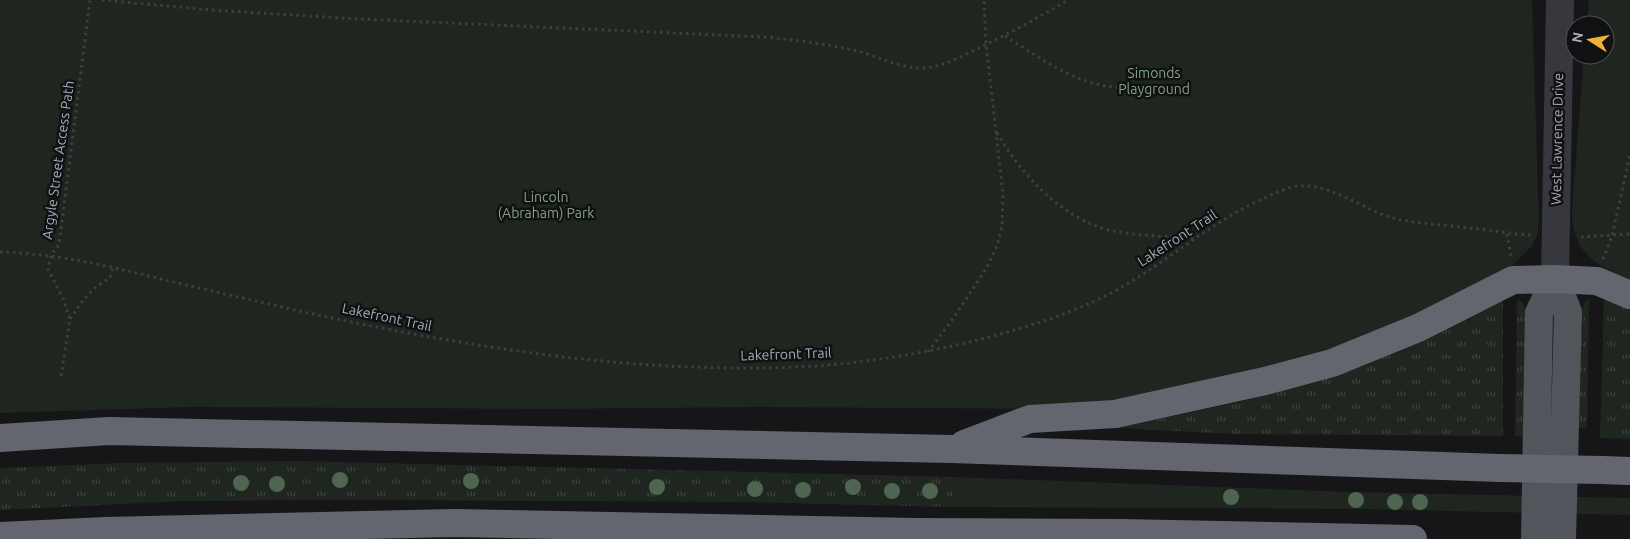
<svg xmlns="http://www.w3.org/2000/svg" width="1630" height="539" font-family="Ubuntu,sans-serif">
<defs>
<pattern id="grass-tufts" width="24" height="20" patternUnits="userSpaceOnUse" patternTransform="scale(1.25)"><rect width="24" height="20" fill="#1e261f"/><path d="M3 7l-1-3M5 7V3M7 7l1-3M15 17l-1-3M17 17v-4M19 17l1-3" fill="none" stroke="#3c433d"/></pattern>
</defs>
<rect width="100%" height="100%" fill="#161618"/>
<path fill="url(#grass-tufts)" d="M 1604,297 L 1630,308 L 1630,439 L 1600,438 Z
M 1503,299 L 1503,436 L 1235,434 L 1118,428 L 1117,425 L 1153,420 L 1207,409 L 1252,399 L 1298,385 Z
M 1517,299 L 1522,302 L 1527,311 L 1523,437 L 1515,436 Z
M 1589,299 L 1587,427 L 1578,428 L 1582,309 L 1585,302 Z
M 298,461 L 954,477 L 952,507 L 744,502 L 359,500 L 183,501 L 0,510 L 0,468 L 122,463 Z"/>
<path fill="#1e261f" d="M 0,0 L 1532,0 L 1539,224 L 1537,236 L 1531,247 L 1513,265 L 1438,305 L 1386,328 L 1319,353 L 1260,373 L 1076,409 L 757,407 L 546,409 L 190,407 L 0,413 Z
M 1589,0 L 1630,0 L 1630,281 C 1595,263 1573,255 1572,211 L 1584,55 L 1605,55 L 1605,25 L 1587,25 Z
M 954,477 L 1352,492 L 1630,498 L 1630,515 L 1362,509 L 952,507 Z"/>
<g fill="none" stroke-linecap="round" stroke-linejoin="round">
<path stroke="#3d3f44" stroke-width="3" stroke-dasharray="2.5 4" stroke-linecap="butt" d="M 102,0 L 211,10 L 360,19 L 764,37 C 796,40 827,44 858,51 C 880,57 901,69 924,68 C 944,67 964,55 981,47 C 1011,32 1040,17 1068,0
M 1005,36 C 1037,56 1069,80 1106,86 C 1121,89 1138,86 1153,85
M 997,133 C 1022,175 1061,218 1109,230 C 1136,236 1165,236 1193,238
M 1507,234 L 1511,256
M 1581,237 L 1630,234
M 0,252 C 58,254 109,266 165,280 C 206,290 248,299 290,309 C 456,345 625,374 796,367 C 863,364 929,353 993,336 C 1034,325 1075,312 1113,292 C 1165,264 1208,224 1262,199 C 1272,195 1281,190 1292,187 C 1330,180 1362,211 1397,219 C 1421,224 1445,225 1469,228 C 1490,230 1511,234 1532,235
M 1603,259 L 1612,236 L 1630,155
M 70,319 C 83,300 90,289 110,278 L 113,267
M 928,352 L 952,320 L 986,269 L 997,246 L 1002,227 L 1003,194 L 986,44 L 984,0
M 61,376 L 70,319 L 62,296 L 48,269 L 51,255 L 59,245 L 90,0"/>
<path stroke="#37383d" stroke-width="28" d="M 1555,279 L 1560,0"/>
<path stroke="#53555c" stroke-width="28" d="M 1555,279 L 1568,312 L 1562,539
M 1535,539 L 1539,313 L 1555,279"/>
<path stroke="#63666e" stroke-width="28" d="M 0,438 L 109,431 L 951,449 L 1500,468
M 964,444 L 1030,419 L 1115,414 L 1265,381 L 1332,363 L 1418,328 L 1513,280 L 1555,279 L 1597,281 L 1630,295
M 1602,470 L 1630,471
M 0,536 L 105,531 L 453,523 L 916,532 L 1121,533 L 1413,539"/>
<path stroke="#63666e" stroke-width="28" d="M 1500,468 L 1602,470"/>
</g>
<g fill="#506452">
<circle cx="340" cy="480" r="8"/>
<circle cx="471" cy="481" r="8"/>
<circle cx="241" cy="483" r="8"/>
<circle cx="277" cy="484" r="8"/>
<circle cx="657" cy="487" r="8"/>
<circle cx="853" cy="487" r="8"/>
<circle cx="755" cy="489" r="8"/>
<circle cx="803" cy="490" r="8"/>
<circle cx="892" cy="491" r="8"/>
<circle cx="930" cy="491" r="8"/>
<circle cx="1231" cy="497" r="8"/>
<circle cx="1356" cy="500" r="8"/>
<circle cx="1395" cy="502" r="8"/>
<circle cx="1420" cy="502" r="8"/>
</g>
<g text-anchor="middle" stroke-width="5" stroke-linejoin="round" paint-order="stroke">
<g font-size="14" fill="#7fa381" stroke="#111113">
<text x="1154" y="78">Simonds<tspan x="1154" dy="16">Playground</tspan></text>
<text x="546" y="202">Lincoln<tspan x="546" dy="16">(Abraham) Park</tspan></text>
</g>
<g font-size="14" fill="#a8adb8" stroke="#111113">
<text transform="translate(1557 139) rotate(-89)" y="5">West Lawrence Drive</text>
<text transform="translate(58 160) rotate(-82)" y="5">Argyle Street Access Path</text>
<text transform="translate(1177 238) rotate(-33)" y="5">Lakefront Trail</text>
<text transform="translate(387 317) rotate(12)" y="5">Lakefront Trail</text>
<text transform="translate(786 354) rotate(-2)" y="5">Lakefront Trail</text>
</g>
</g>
<g transform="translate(1590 40) rotate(281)"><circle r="24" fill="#111113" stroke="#4d4f55"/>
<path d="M0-4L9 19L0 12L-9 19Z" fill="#f2b134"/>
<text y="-8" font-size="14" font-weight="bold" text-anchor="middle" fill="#a8adb8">N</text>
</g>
</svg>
